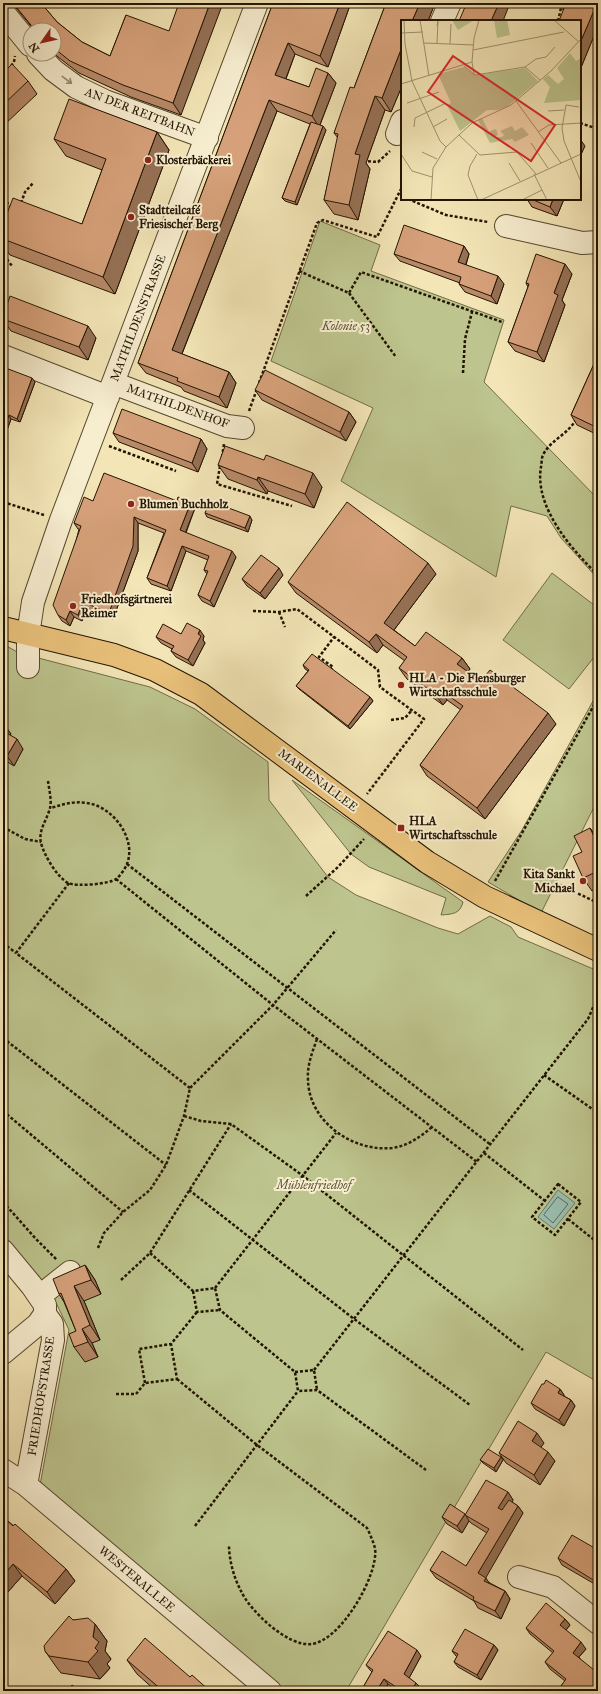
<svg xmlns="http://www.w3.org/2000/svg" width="601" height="1694" font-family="'IM FELL Great Primer',serif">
<rect width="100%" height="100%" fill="#f3e5b6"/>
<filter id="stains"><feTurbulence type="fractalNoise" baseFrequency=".005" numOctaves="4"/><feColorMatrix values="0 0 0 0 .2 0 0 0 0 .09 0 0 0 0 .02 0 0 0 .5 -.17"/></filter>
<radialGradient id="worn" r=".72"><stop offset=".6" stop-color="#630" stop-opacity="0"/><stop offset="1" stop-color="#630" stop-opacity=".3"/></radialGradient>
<path fill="#bdc48d" stroke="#706c47" d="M 320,221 L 380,245 L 371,271 L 504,320 L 484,382 L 598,499 L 598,579 L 561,538 L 547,516 L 511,506 L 496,577 L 341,481 L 373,408 L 271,361 Z
M 552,573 L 598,608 L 598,652 L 569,689 L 503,640 Z
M 3,644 L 19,653 L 150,687 L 195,709 L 268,762 L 269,800 L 328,877 L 356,895 L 438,928 L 458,934 L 490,916 L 511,927 L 518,937 L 598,971 L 598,1378 L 596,1381 L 546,1352 L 346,1691 L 285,1691 L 40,1485 L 69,1330 L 50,1290 L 3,1235 Z
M 598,692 L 598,799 L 541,913 L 488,882 L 522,830 Z
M 292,780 L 463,902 C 460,914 453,914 441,915 L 446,898 L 369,867 L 351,854 Z"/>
<path fill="#9bbfb1" stroke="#6b7b6b" d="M 558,1190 L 575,1203 L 554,1229 L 538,1217 Z"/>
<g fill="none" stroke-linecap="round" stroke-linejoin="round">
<path stroke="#5f6a59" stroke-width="1" d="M 558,1197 L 568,1204 L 553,1223 L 544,1215 Z"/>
<g stroke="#57482e" stroke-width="24">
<path id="minor" d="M 3,12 L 30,45
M 442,21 L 450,3
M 38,54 L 53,70 L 76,87 L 105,101 L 207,138
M 397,134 L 402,121
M 506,226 L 582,243 L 598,242
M 3,356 L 108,397
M 113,383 L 227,426 L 243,428
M 28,667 L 28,635 L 33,602 L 61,520 L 257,3
M 3,1251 L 32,1286 L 45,1305 L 45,1314 L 52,1324 L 53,1340 L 26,1485
M 40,1296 L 70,1272
M 3,1353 L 38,1324 L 45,1314
M 3,1470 L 26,1485 L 270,1691
M 519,1577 L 553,1587 L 598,1623"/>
</g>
<g stroke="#231401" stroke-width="24">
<path id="major" d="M 3,628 L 114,655 L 155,670 L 201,694 L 427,862 L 485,897 L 598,950"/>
</g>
<path stroke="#231401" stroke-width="2.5" stroke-dasharray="3 2" stroke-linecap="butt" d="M 558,21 L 561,8 L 566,10
M 11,66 L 14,62 L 15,56
M 580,123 L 598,129
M 363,161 L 378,162 L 390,151
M 3,198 L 11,207
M 408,199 L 446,215 L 488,222
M 21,203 L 25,192 L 33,183
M 6,246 L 3,254 L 12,266
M 299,271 L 349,293 L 361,272 L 502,322
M 349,293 L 396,357
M 463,373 L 465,339 L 472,312
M 259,383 L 317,223 L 323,220 L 377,237 L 402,187
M 249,411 L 257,389
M 576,419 C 569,434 550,440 543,455 C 541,459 542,464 541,467 C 534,507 572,550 598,575
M 109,446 L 176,471
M 222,457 L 224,444
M 220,466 L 217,484 L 292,506
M 3,502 L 44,515
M 253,611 L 279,612 L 297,609 L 378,670 L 380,687 L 424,719 L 367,794
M 279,612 L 285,627
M 330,670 L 333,667 L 319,657 L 334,637
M 391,720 L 405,718 L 412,710
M 48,781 C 49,789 52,801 50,808 C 47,820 38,830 41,843 C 44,855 57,877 68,883 C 77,887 109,884 116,879 C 120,876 125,869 127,864 C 137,838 112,806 87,803 C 74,801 63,804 51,808
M 3,827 L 25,839 L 41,842
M 127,864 L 491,1145
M 116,879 L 273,1005 L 477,1162
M 495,881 L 598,698
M 69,883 L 16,953 L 190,1088
M 560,885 L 598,903
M 306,896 L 338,867 L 364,839
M 3,943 L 16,953
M 3,1038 L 166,1165
M 317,1039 C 312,1053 307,1065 308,1080 C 309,1122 353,1152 392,1148 C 408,1146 420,1137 432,1127
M 544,1075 L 598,1113
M 3,1111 L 123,1212
M 184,1116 L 201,1121 L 231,1124 L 302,1175 L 523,1350
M 484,1153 L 545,1201
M 558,1184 L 581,1202 L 555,1235 L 532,1217 Z
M 189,1190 L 354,1319 L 470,1405
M 3,1202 L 36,1239 L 57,1260
M 568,1219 L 598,1243
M 98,1248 L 104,1233 L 123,1212 L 150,1190 L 166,1165 L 184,1116 L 190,1088 L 273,1005 L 336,930
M 150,1253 L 193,1291 L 215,1288 L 220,1310 L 295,1372 L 298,1391 L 317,1390 L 426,1470
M 121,1280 L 150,1253 L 231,1124
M 215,1288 L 336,1133
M 193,1291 L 197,1312 L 220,1310
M 314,1370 L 588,1019 L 598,996
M 295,1372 L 314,1370 L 317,1390
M 177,1379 L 257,1445 L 367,1528 C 370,1534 373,1541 375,1548 C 379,1575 340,1642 311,1644 C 288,1647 250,1611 241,1591 C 234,1578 229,1560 229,1545
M 145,1383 L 139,1349 L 171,1344
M 116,1394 L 136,1394 L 145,1383 L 177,1379 L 171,1344 L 197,1312
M 195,1526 L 298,1391"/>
<use href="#minor" stroke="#f7eed0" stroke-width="22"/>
<use href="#major" stroke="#eac27b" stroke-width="22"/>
</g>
<path fill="#b88a69" stroke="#231401" d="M 12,3 L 41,3 L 57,22 L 82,42 L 110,56 L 126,15 L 181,115 L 131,97 L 79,73 L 58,57 L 54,53 L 54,30 L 34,30 Z
M 273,3 L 349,8 L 328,67 L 295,54 L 286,79 L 309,87 L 328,73 L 336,83 L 320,125 L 326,130 L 297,205 L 285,201 L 282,198 L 310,124 L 277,111 L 182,354 L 229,372 L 236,383 L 227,408 L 184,391 L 181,387 L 146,373 L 138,363 Z
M 386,3 L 435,3 L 428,21 L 402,21 L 402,86 L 391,112 L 385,110 L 366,163 L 370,169 L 358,220 L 334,214 L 324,200 L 338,138 L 334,133 L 354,88 Z
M 562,3 L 598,3 L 598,26 L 580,70 L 580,21 L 566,4 Z
M 3,73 L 28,81 L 37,94 L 3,126 Z
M 157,132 L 169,150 L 115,294 L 10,255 L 3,245 L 3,224 L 82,224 L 102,170 L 66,156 L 54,139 Z
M 527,199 L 564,199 L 557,216 L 532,207 Z
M 464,246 L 469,254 L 466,265 L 504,284 L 497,304 L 465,292 L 459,284 L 460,283 L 400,261 L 394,254 Z
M 572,274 L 562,300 L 565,305 L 544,362 L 515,351 L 508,342 L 528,287 L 526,283 Z
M 3,316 L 96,338 L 88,360 L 11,331 L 3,320 Z
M 598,355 L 598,435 L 577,425 L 571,415 Z
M 3,367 L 35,382 L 20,422 L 11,419 L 3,441 Z
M 255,390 L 349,412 L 356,422 L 346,441 L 262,400 Z
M 113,433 L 201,439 L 207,449 L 198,472 L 119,442 Z
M 218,465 L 322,487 L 314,508 L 268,491 L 267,494 L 228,479 Z
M 93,501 L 177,501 L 195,508 L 186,533 L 236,557 L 214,607 L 202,601 L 198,595 L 207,574 L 204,570 L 208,560 L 186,551 L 171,591 L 151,584 L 147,578 L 164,533 L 138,523 L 138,551 L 113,619 L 87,608 L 82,621 L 74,617 L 70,626 L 62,621 L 58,615 L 79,529 L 78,529 L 74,523 Z
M 205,513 L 252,520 L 248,532 L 207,517 Z
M 436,574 L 394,630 L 415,646 L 462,658 L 470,669 L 468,672 L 481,681 L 556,724 L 485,819 L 427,776 L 420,765 L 461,710 L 447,700 L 443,705 L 407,679 L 399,668 L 405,661 L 383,645 L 377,653 L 296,593 L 288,582 Z
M 283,575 L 265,599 L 247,586 L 242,579 Z
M 181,634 L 204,636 L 203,640 L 205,643 L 193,666 L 176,657 L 171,651 L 172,649 L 161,643 L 156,637 Z
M 303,665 L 370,697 L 373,701 L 350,729 L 299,689 L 296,686 L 308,671 L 305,669 Z
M 3,724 L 11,734 L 10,735 L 23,749 L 14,766 L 3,759 Z
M 590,828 L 598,840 L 598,888 L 592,891 L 583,878 L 582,852 Z
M 85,1265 L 95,1280 L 101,1294 L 84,1301 L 100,1340 L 92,1343 L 98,1357 L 85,1362 L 74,1347 L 76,1331 L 64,1302 L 59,1294 Z
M 560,1389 L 564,1395 L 564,1396 L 571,1400 L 575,1406 L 564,1426 L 535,1409 L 531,1403 Z
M 544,1443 L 541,1447 L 555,1461 L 540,1485 L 506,1463 L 499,1453 Z
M 501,1457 L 503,1460 L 496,1472 L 483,1463 L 480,1460 Z
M 508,1492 L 513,1500 L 512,1502 L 518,1506 L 523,1513 L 485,1578 L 490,1583 L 505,1591 L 510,1599 L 501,1619 L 478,1608 L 474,1601 L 436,1578 L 430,1570 L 466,1566 L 487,1533 L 471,1523 L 469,1521 L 462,1533 L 447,1524 L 442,1517 L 465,1514 L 465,1515 Z
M 3,1517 L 66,1569 L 75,1581 L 55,1604 L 22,1576 L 7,1593 L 3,1590 Z
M 598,1550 L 598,1586 L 562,1565 L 558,1558 Z
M 565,1619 L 570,1625 L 566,1630 L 586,1649 L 579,1657 L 598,1691 L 564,1691 L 561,1686 L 565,1681 L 550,1669 L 545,1662 L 553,1653 L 530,1634 L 526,1628 Z
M 73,1620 L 95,1624 L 107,1641 L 105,1651 L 111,1659 L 107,1664 L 110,1668 L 100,1679 L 61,1673 L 57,1668 L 45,1651 Z
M 494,1645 L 498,1650 L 481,1680 L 458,1667 L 454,1662 L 457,1657 L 456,1656 L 452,1651 Z
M 421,1656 L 409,1678 L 421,1688 L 419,1691 L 398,1691 L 388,1684 L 384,1691 L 361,1691 L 372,1672 L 370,1670 L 366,1665 Z
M 127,1660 L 190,1677 L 210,1691 L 156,1691 L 137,1674 Z"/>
<path fill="#967155" stroke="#231401" d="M 210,3 L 223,3 L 181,115 L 173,103 Z
M 340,3 L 345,3 L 349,8 L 328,67 L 320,56 Z
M 420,3 L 435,3 L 428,21 L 412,21 Z
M 499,3 L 510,3 L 503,21 L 491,21 Z
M 595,8 L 598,12 L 598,26 L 580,70 L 580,43 Z
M 288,43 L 295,54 L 283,86 L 275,75 Z
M 402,47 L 402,86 L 391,112 L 382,98 Z
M 328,73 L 336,83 L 319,127 L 312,116 Z
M 375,96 L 385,110 L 366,163 L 370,169 L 358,220 L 349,205 L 355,154 Z
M 269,100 L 277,111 L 179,361 L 172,350 Z
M 323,126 L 326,130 L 297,205 L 295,202 Z
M 157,132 L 169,150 L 115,294 L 103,277 Z
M 580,139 L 585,146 L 580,157 Z
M 553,199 L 564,199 L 557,216 L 550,207 Z
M 464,246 L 469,254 L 464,270 L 458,262 Z
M 565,264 L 572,274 L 562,300 L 565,305 L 544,362 L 537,352 L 554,293 Z
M 498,276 L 504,284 L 497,304 L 491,296 Z
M 88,326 L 96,338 L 88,360 L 79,347 Z
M 229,372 L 236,383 L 227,408 L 219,397 Z
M 32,378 L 35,382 L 20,422 L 17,419 Z
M 349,412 L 356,422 L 346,441 L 340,432 Z
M 9,415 L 11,419 L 3,441 L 3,430 Z
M 598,422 L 598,430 L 596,427 Z
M 201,439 L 207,449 L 198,472 L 192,463 Z
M 313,473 L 322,487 L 314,508 L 305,494 Z
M 258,477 L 268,491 L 267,494 L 257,480 Z
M 191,502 L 195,508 L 184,536 L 180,530 Z
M 250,516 L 252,520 L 248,532 L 245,528 Z
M 134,517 L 138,523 L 138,551 L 113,619 L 109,613 Z
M 182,546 L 186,551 L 171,591 L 167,586 Z
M 232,551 L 236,557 L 214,607 L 210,601 Z
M 428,563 L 436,574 L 391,634 L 384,623 Z
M 279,568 L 283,575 L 265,599 L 260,593 Z
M 83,602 L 87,608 L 82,621 L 78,615 Z
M 70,611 L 74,617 L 70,626 L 66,620 Z
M 200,630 L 204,636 L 203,640 L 205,643 L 193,666 L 188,660 Z
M 376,634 L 383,645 L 377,653 L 369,642 Z
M 4,651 L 7,655 L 3,661 L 3,654 Z
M 462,658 L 470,669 L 465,675 L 457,664 Z
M 439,689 L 447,700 L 443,705 L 435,694 Z
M 370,697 L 373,701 L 350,729 L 348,726 Z
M 548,713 L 556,724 L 485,819 L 477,808 Z
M 4,724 L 11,734 L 7,740 L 3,733 L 3,726 Z
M 17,739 L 23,749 L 14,766 L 7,756 Z
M 590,828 L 598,840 L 598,845 Z
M 85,1265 L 95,1280 L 101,1294 L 91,1280 Z
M 74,1286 L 84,1301 L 100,1340 L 90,1325 Z
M 82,1329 L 92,1343 L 98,1357 L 88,1342 Z
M 560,1389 L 564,1395 L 562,1399 L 558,1393 Z
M 571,1400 L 575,1406 L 564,1426 L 559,1420 Z
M 537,1433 L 544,1443 L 538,1451 L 532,1441 Z
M 548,1452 L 555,1461 L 540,1485 L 534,1475 Z
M 501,1457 L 503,1460 L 496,1472 L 494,1468 Z
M 508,1492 L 513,1500 L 504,1516 L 498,1508 Z
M 518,1506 L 523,1513 L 484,1581 L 478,1573 Z
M 465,1514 L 469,1521 L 462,1533 L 457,1526 Z
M 13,1564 L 22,1576 L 7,1593 L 3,1587 L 3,1576 Z
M 66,1569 L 75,1581 L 55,1604 L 47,1592 Z
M 486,1578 L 491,1586 L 484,1581 Z
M 505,1591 L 510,1599 L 501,1619 L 495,1611 Z
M 565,1619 L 570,1625 L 565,1631 L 560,1625 Z
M 95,1624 L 107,1641 L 105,1651 L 111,1659 L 107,1664 L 110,1668 L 100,1679 L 88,1662 L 95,1648 L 93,1637 Z
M 581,1642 L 586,1649 L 577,1659 L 573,1653 Z
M 494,1645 L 498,1650 L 481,1680 L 477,1675 Z
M 417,1650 L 421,1656 L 408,1680 L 404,1674 Z
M 384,1679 L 388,1684 L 384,1691 L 376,1691 Z
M 416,1683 L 421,1688 L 419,1691 L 411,1691 Z
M 580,1687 L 582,1691 L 577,1691 Z"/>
<path fill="#d6a17a" stroke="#231401" d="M 13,3 L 41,3 L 57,22 L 82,42 L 110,56 L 126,15 L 169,31 L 179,3 L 210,3 L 173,103 L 123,85 L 70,61 L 54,48 L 54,30 L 35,30 Z
M 273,3 L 340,3 L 320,56 L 288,43 L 275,75 L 309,87 L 316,68 L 328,73 L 312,116 L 269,100 L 172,350 L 229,372 L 219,397 L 177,381 L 178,378 L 138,363 Z
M 386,3 L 420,3 L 412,21 L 402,21 L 402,47 L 382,98 L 375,96 L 355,154 L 360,155 L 349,205 L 324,200 L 338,134 L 334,133 L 350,87 L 354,88 Z
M 463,3 L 499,3 L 491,21 L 459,21 L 465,7 L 462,6 Z
M 566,3 L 598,3 L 598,9 L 595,8 L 580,43 L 580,21 L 559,21 Z
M 12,64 L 28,81 L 3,105 L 3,73 Z
M 69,99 L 157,132 L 103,277 L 3,239 L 3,224 L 13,198 L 82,224 L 106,159 L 54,139 Z
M 311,122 L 323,126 L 295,202 L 282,198 Z
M 531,199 L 553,199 L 550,207 Z
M 404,225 L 464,246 L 458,262 L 498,276 L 491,296 L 459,284 L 461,277 L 394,254 Z
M 536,254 L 565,264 L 554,293 L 558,295 L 537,352 L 508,342 L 529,284 L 526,283 Z
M 10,296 L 88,326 L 79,347 L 3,319 L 3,316 Z
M 598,355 L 598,422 L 596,427 L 571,415 Z
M 3,367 L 32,378 L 17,419 L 9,415 L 3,430 Z
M 265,370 L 349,412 L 340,432 L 255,390 Z
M 122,409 L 201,439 L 192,463 L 113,433 Z
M 225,446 L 264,460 L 266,455 L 313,473 L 305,494 L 258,477 L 257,480 L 218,465 Z
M 104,473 L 177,501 L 178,497 L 191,502 L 180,530 L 232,551 L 210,601 L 198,595 L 208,571 L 204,570 L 209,556 L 182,546 L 167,586 L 147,578 L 166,530 L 134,517 L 133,546 L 109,613 L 83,602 L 78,615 L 70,611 L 66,620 L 58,615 L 53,605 L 81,526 L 74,523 L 84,497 L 93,501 Z
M 210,501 L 250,516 L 245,528 L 205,513 Z
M 347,502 L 428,563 L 384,623 L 415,646 L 426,632 L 462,658 L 457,664 L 481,681 L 490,670 L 548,713 L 477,808 L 420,765 L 463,706 L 439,689 L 435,694 L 399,668 L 407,657 L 376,634 L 369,642 L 288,582 Z
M 261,555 L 279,568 L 260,593 L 242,579 Z
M 187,623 L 200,630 L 198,634 L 201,636 L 188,660 L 171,651 L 174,646 L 156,637 L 163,624 L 181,634 Z
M 312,654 L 370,697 L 348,726 L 296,686 L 309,670 L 303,665 Z
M 3,731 L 17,739 L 7,756 L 3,754 Z
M 590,828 L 598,845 L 598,871 L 583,878 L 573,856 L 582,852 L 574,836 Z
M 85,1265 L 91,1280 L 74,1286 L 90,1325 L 82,1329 L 88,1342 L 74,1347 L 69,1334 L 76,1331 L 61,1293 L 59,1294 L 53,1279 Z
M 546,1380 L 560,1389 L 558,1393 L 571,1400 L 559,1420 L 531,1403 L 542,1384 L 544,1384 Z
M 518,1421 L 537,1433 L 532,1441 L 548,1452 L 534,1475 L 499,1453 Z
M 488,1449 L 501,1457 L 494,1468 L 480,1460 Z
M 486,1480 L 508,1492 L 498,1508 L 502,1510 L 509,1500 L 518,1506 L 478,1573 L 486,1578 L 484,1581 L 505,1591 L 495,1611 L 473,1600 L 474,1597 L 430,1570 L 442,1551 L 466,1566 L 489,1529 L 465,1515 Z
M 450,1504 L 465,1514 L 457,1526 L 442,1517 Z
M 3,1517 L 13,1526 L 15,1524 L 66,1569 L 47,1592 L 13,1564 L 3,1576 Z
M 572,1535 L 598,1550 L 598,1583 L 558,1558 Z
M 546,1603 L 565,1619 L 560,1625 L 581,1642 L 573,1653 L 594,1670 L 598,1665 L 598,1691 L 584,1691 L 580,1687 L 577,1691 L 567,1691 L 561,1686 L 566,1679 L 545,1662 L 554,1651 L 526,1628 Z
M 69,1616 L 73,1620 L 88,1618 L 95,1624 L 93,1637 L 99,1642 L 95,1648 L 98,1651 L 88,1662 L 49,1656 L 45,1651 L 44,1646 L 47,1642 Z
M 465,1629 L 494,1645 L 477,1675 L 454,1662 L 458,1654 L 452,1651 Z
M 388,1631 L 417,1650 L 404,1674 L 416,1683 L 411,1691 L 402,1691 L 384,1679 L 376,1691 L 361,1691 L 373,1670 L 366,1665 Z
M 145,1638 L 190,1677 L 192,1675 L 210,1691 L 163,1691 L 127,1660 Z
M 72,1685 L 80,1691 L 67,1691 Z"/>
<defs><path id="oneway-shaft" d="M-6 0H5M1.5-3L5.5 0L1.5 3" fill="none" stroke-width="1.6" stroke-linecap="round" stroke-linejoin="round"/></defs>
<use stroke="#988c73" href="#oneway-shaft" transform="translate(67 80) rotate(37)"/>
<g fill="#8f2418" stroke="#f7eed0" stroke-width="1.5">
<circle cx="148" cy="160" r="4"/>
<circle cx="131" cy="217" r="4"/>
<circle cx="131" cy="504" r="4"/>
<circle cx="73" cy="606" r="4"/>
<circle cx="401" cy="685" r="4"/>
<rect x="397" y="824" width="8" height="8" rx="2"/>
<circle cx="583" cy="881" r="4"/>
</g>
<g text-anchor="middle" stroke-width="4" stroke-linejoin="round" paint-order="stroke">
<g font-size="12" fill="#231401" stroke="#f7eed0">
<text transform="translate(140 112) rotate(21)" y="4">AN DER REITBAHN</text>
<text transform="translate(138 318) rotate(-69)" y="4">MATHILDENSTRASSE</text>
<text transform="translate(178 406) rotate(20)" y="4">MATHILDENHOF</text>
<text transform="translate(318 780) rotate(37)" y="4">MARIENALLEE</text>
<text transform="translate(41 1396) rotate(-81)" y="4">FRIEDHOFSTRASSE</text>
<text transform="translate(137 1579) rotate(40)" y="4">WESTERALLEE</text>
</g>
<g font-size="12" font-weight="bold" fill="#231401" stroke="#f7eed0" text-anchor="start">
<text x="156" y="164">Klosterbäckerei</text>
<text x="139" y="214">Stadtteilcafé<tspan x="139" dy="14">Friesischer Berg</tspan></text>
<text x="139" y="508">Blumen Buchholz</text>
<text x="81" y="603">Friedhofsgärtnerei<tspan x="81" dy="14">Reimer</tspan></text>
<text x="409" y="682">HLA - Die Flensburger<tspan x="409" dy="14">Wirtschaftsschule</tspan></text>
<text x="409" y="825">HLA<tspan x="409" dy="14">Wirtschaftsschule</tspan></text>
<text x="575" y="878" text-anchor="end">Kita Sankt<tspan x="575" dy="14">Michael</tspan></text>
</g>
<g font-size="12" font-style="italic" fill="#595232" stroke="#f7eed0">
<text x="346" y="330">Kolonie 53</text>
<text x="314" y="1189">Mühlenfriedhof</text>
</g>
</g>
<g transform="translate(401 20)">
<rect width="180" height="180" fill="#f3e5b6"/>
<path d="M 51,0 L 73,0 L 57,10 ZM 93,0 L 106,0 L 109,15 L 96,18 ZM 169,33 L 175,41 L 180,38 L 180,80 L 143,83 L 149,67 L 142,59 L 147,55 L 157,64 L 163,59 L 156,48 ZM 63,47 L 74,55 L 124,48 L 137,61 L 107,86 L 97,90 L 86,90 L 59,111 L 46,85 L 50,83 L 37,54 ZM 81,98 L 90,116 L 89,111 L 95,109 L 97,115 L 92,117 L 101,117 L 103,115 L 99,111 L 111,106 L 114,111 L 121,107 L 128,115 L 114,122 L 111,119 L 89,123 L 77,100 Z" fill="#bdc48d"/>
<path fill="none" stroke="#a0916e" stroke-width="1" d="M 3,0 L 4,24 L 11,61 L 39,121 L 45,127M 19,0 L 28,56M 153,0 L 178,22M 0,13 L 22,12M 23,23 L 73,25M 36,23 L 37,1 L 36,6M 49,24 L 50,4M 72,30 L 163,12M 63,46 L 74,55 L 124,47 L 139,60M 124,47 L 135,39 L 145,37 L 154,27M 73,54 L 71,42 L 73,18 L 78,0M 0,64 L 71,42M 115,81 L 160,143M 6,83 L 38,72M 178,87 L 165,85 L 161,108 L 163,121 L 180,162M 147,91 L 163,90M 13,107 L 14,98 L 43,84M 32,107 L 46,99M 137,112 L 148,105 L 180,103M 58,115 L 79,135 L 116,132 L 135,154M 130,123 L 147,148M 21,132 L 36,139M 0,134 L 11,151 L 31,157M 76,134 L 69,146 L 67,155 L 77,180M 108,143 L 119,161M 133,154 L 146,180M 30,180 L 32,148 L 45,127 L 71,103 L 110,85 L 150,51 L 180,19M 80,180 L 180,134M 121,180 L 141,170"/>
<path fill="#d62828" fill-opacity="0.15" stroke="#d62828" stroke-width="2" d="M 52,36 L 154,105 L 130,141 L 27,72 Z"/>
<rect width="180" height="180" fill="none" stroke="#231401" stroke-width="2"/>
</g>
<rect width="601" height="1694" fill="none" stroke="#f3e5b6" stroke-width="16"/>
<rect x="4" y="4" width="593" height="1686" fill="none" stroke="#231401" stroke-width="2"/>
<rect x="8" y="8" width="585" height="1678" fill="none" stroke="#231401"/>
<g transform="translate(42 42) rotate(236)"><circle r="19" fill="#f7eed0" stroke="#a2977d"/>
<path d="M0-3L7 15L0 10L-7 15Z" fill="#8f2418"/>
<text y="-6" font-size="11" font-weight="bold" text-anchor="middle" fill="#231401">N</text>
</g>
<rect width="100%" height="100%" filter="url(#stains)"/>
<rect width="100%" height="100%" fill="url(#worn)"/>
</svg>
